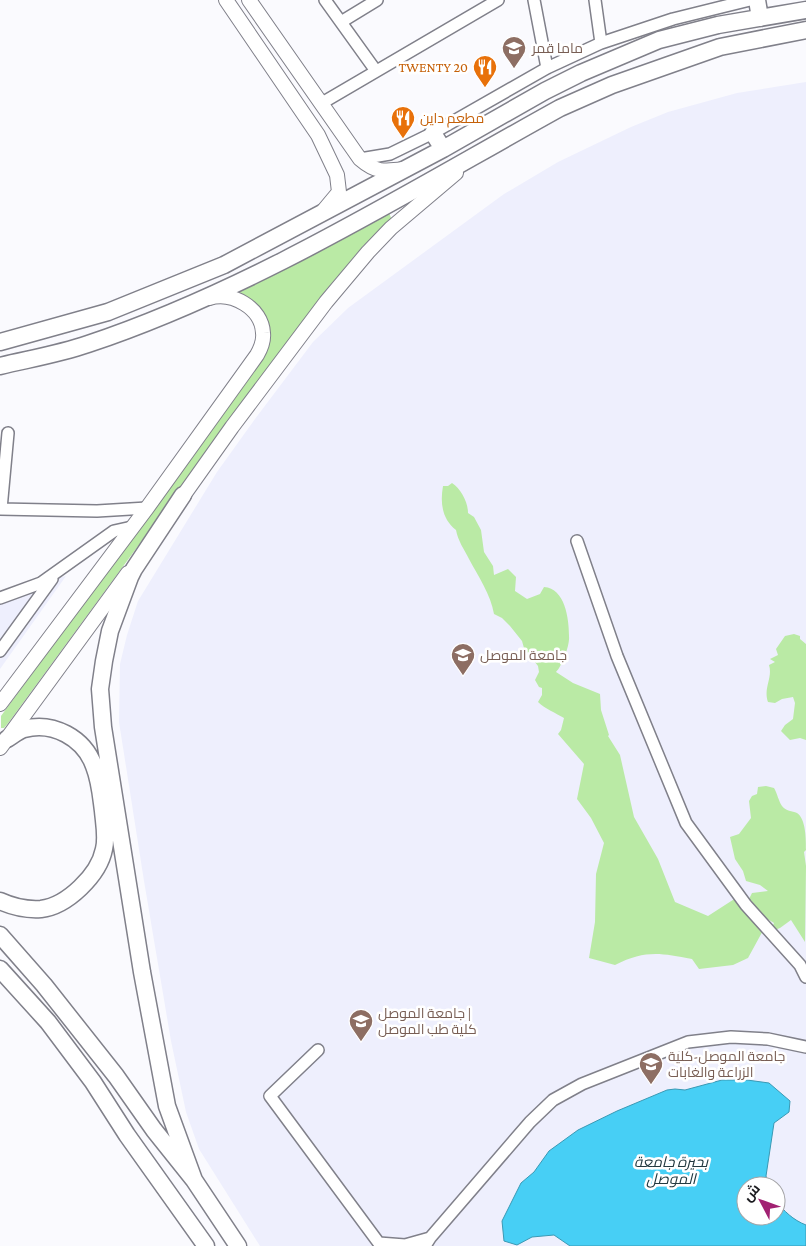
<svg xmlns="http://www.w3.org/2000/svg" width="806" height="1246" font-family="'Crimson Pro',Cairo,serif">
<rect width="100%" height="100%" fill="#fafafe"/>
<path fill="#eeeffd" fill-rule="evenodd" d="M 806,82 L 806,1246 L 260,1246 L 199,1149 L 186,1112 L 171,1041 L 144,881 L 119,722 L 120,664 L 127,635 L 138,601 L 217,472 L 255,419 L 313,342 L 348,308 L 504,194 L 558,162 L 631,127 L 668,112 L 737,93 ZM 746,1186 L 776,1186 L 776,1216 L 746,1216 Z
M 66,576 L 0,669 L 0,593 Z"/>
<path fill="#baeaa5" d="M 389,213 L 392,220 L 364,245 L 322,295 L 9,722 L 4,728 L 1,728 L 1,716 L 263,359 L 268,349 L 269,341 L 239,294 L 243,288 Z
M 452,483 C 461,489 468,502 468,513 L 474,517 L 481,530 L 484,552 L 493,566 L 494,575 L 508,569 L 516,577 L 515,591 L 527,599 L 540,594 L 544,587 C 565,588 569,619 569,636 C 570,645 562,666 556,672 L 573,683 L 600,694 L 601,710 L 609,735 L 608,736 L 620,755 L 634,817 L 658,859 L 675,902 L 708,916 L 739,896 L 746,905 L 752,893 L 768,891 L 760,885 L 746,881 L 743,871 L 735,859 L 730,837 L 739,834 L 751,818 L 749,801 L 752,796 L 757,794 L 758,787 L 766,786 L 774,788 C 777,793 779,802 782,806 C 786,811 792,811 797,813 C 806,819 806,839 806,850 L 804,852 L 806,866 L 805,942 L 791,920 L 780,928 L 770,932 L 774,923 L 764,917 L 765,927 L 748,958 L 733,965 L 699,969 L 692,959 C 660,953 645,950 615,965 L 589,958 L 595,922 L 596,874 L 604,843 L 591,818 L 577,799 L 584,764 L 558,734 L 561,730 L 564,718 C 556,713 545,709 538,702 L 542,695 L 542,688 L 539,687 L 535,680 L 539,672 L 538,666 L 524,648 L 522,641 L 510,626 L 502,618 L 494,614 C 491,595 478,576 469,559 C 464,549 458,541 456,530 C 442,519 440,503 443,486 L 448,486 Z
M 794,634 L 800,636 L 800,639 L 806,644 L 806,740 L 800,738 L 790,740 L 781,731 L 785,725 L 793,719 L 795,703 L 793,697 L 782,699 L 775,703 L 768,702 C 763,688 773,678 769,665 L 775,662 L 770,659 L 778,655 L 776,649 L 785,636 Z"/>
<path fill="#47cff5" stroke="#3a99b4" d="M 722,1080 L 747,1080 L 769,1083 L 790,1101 L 789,1112 L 774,1123 L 766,1176 L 769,1186 L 746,1186 L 746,1216 L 776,1216 L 776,1201 C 784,1211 793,1220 806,1225 L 806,1246 L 570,1246 L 554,1235 L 532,1237 L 517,1245 L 504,1241 L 502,1221 L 521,1183 L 534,1172 L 549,1151 L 578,1130 L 617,1111 L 667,1090 L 675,1089 L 685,1090 Z"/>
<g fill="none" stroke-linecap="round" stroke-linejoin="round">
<g stroke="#80808a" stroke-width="14">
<path id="minor" d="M 325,0 L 376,71
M 534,0 L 547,68
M 595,0 L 601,43
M 341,22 L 377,0
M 322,103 L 498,0
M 360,159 L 390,154 L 433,133 L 547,68 L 601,43 L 673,19 L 750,0
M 0,509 L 97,511 L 147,508
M 1,509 L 8,433
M 577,541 L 617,656 L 686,823 L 746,905 L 800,965 L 806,977
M 0,598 L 41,583 L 114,531 L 132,527
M 0,651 L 52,579
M 318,1050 L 270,1096 L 381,1246
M 379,1243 L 405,1245 L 430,1238
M 425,1246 L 430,1238 L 530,1122 L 553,1100 L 582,1084 L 688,1042 L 731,1037 L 768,1039 L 806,1047"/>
</g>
<g stroke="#80808a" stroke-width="16">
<path id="major" d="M 226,0 L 318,135 L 337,175 L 339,192 L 324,210
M 249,0 L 360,159 C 375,172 384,172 403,169
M 178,503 L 232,427 L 326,302 L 368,252 L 391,228 L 456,173
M 0,704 L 147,508 L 257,355 C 261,348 264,341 263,333 C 262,308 232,291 209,298
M 0,748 L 128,573"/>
</g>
<g stroke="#80808a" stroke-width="19">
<path id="highway" d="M 757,0 L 760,18
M 433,133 L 443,149
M 0,342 L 108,312 L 224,265 L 443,149 L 545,91 L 581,73 L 659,40 L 718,25 L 806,10
M 0,366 C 29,359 59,354 88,344 C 253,289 408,192 560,108 L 612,85 L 720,47 L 806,30
M 183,495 L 134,569 L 130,577 L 110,631 L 104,661 L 100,689 L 103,727 L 142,972 L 167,1106 L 194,1180
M 0,901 C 13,907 26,910 41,909 C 67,906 99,875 104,849 C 107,837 104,823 103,811 C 101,796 100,781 94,766 C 84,738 53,721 24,729 C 18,731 12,736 7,739
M 0,935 L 44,985 L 116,1076 L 154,1130 L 194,1180 L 238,1246
M 0,969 L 48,1022 L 93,1082 L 127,1135 L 206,1246"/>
</g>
<use href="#minor" stroke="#fff" stroke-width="11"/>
<use href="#major" stroke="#fff" stroke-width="14"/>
<use href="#highway" stroke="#fff" stroke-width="16"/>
</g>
<defs>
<g id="school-pin" transform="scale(1.25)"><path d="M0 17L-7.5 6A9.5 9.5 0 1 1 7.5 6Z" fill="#8d6e63" stroke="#fff"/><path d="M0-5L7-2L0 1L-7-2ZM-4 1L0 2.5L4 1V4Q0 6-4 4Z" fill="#fff"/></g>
<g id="restaurant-pin" transform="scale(1.25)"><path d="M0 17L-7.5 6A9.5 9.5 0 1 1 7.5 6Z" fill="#e8710a" stroke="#fff"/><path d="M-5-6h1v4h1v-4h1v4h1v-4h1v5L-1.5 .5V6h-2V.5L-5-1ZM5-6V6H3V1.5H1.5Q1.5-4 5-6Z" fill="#fff"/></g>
<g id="university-pin" transform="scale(1.25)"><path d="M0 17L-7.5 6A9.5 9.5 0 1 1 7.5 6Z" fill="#8d6e63" stroke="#fff"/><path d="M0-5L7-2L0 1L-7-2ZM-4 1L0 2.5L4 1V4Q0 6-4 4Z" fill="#fff"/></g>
</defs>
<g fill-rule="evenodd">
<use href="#school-pin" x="514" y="48"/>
<use href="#restaurant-pin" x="485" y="67"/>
<use href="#restaurant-pin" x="403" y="118"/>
<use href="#university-pin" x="463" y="655"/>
<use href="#university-pin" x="361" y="1021"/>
<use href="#school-pin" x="651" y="1064"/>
</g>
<g text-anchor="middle" stroke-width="5" stroke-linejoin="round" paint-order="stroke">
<g font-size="14" fill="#785e54" stroke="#fff" text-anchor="start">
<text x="532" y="53">ماما قمر</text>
<text x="480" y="660">جامعة الموصل</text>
<text x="378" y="1018">جامعة الموصل |<tspan x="378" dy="16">كلية طب الموصل</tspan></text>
<text x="668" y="1061">جامعة الموصل-كلية<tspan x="668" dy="16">الزراعة والغابات</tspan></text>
</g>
<g font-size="14" fill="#c56008" stroke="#fff" text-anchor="end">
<text x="468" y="72">TWENTY 20</text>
<text x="420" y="123" text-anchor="start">مطعم داين</text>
</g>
<g font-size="15" font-style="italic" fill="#223940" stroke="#fff">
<text x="671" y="1167">بحيرة جامعة<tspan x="671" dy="17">الموصل</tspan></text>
</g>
</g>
<g transform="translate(761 1201) rotate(311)"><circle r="24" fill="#ffffff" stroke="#a3a3a5"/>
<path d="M0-4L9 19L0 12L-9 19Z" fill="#a12172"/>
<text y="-8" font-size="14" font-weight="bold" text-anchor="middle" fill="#1a1a1e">ش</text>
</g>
</svg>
